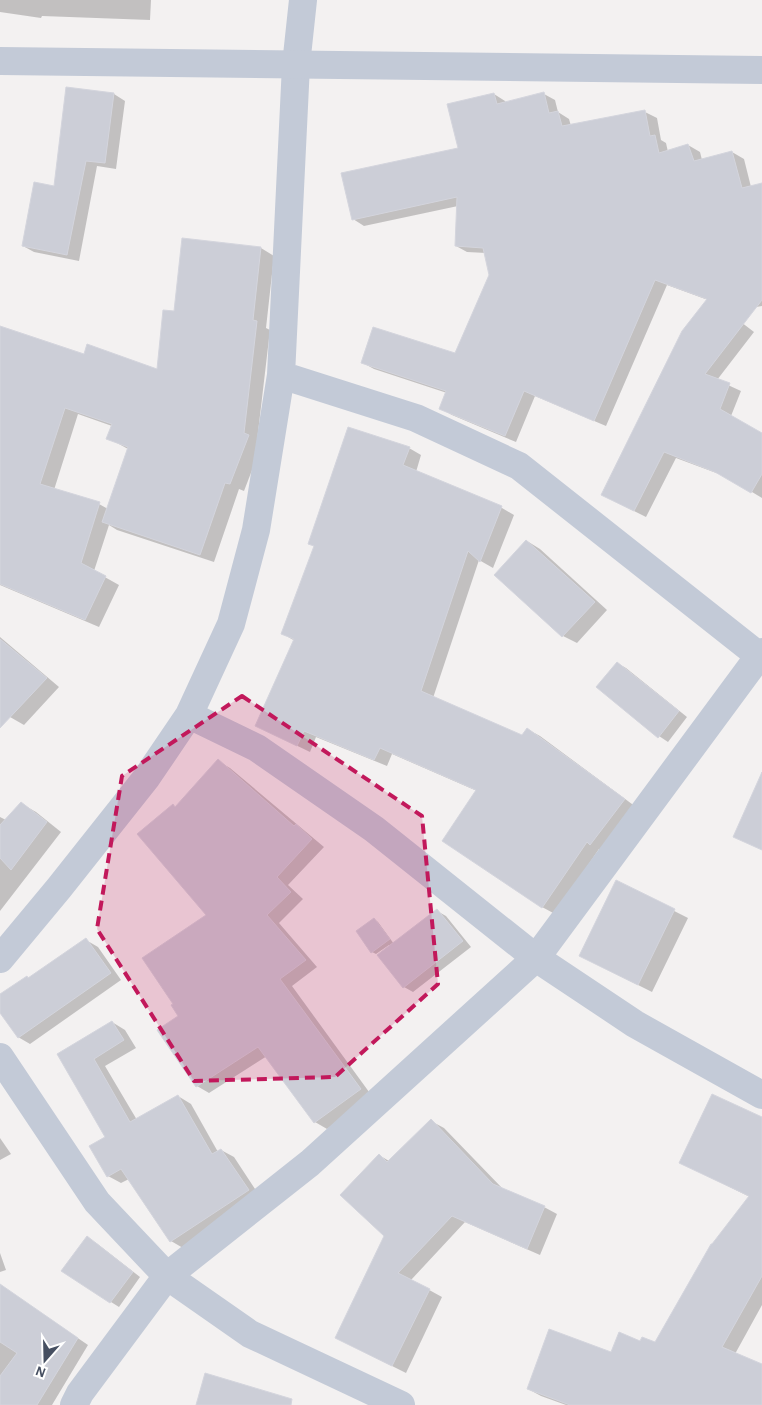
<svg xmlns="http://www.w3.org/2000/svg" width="762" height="1405" font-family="'Alegreya Sans',sans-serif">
<rect width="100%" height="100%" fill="#f3f1f1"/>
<path fill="#0003" fill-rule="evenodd" d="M 0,0 L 151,0 L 150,20 L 42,16 L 41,18 L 0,12 Z
M 114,94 L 125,101 L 116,169 L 97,166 L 79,261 L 34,252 L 23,246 Z
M 494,94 L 505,101 L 506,103 L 544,94 L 555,100 L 558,112 L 569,119 L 571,126 L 645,112 L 657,118 L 661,140 L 666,143 L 668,152 L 688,145 L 700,152 L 702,160 L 732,152 L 744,159 L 751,187 L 762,184 L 762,306 L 728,312 L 754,332 L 717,380 L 741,391 L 731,416 L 762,435 L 762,498 L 727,477 L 676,458 L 646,517 L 614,501 L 708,300 L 667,285 L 606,426 L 535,396 L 516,442 L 452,415 L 441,409 L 447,393 L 374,369 L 363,363 L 456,355 L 490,275 L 486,253 L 467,252 L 456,246 L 458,206 L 364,226 L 353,219 L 459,149 Z
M 261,248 L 274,256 L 266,328 L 270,330 L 257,441 L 262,444 L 244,491 L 239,489 L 214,562 L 117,530 L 109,525 L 94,571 L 119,585 L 99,627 L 0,585 L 0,327 L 84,356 L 158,370 L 175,313 ZM 78,414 L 112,426 L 108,438 L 128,449 L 108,509 L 99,504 L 54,490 Z
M 409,448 L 421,455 L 416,472 L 502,508 L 514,515 L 493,568 L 479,560 L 433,698 L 522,737 L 527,729 L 540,736 L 636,807 L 603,851 L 599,849 L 555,914 L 542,907 L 477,791 L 392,754 L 387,766 L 316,737 L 310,752 L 256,726 L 295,641 L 283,634 Z
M 527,541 L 540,549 L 607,610 L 577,643 L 563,636 L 496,575 Z
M 0,637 L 59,687 L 24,725 L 10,717 L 0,709 Z
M 617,663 L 626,668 L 687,717 L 668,742 L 659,736 Z
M 218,761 L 230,768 L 324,847 L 288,885 L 303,899 L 279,923 L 317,967 L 292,986 L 372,1096 L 327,1129 L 315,1122 L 267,1056 L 209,1093 L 197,1086 L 180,1016 L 208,915 L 173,806 L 176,808 Z
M 22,804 L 36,812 L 61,832 L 0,911 L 0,817 L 6,820 Z
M 617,882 L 688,918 L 652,992 L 594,963 Z
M 437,911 L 446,916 L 471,947 L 413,992 L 404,987 L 389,945 L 376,954 L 372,952 L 374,919 L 378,922 L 394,944 Z
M 86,940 L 98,947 L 121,980 L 30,1044 L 18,1037 L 0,1011 L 0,996 L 27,977 L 29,978 Z
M 112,1022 L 125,1030 L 136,1048 L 105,1066 L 137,1120 L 178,1096 L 191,1104 L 218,1152 L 221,1150 L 234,1157 L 261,1198 L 183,1248 L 171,1241 L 129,1179 L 121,1183 L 108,1176 L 107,1137 L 59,1054 Z
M 762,1119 L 762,1305 L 735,1354 L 762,1366 L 762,1405 L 566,1405 L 541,1396 L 528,1389 L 611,1353 L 641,1342 L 656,1344 L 750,1197 L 681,1163 Z
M 431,1121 L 444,1128 L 503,1189 L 544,1207 L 557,1214 L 540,1255 L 465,1222 L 411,1280 L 442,1297 L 406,1373 L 336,1338 L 386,1236 L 379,1155 L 389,1161 Z
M 0,1138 L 11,1154 L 0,1160 Z
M 95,1242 L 140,1277 L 119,1307 L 111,1302 Z
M 0,1253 L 6,1270 L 0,1272 Z
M 0,1285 L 88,1345 L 52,1405 L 0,1405 Z"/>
<path fill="#ccced7" stroke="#d4d5dd" d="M 66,87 L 114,93 L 105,163 L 86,161 L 67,255 L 22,246 L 34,182 L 54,186 Z
M 544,92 L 549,113 L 558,111 L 562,126 L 645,110 L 650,136 L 655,135 L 659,153 L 688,144 L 694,161 L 732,151 L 742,188 L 762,183 L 762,300 L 705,374 L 730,383 L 720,409 L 762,433 L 762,474 L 751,493 L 715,472 L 664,452 L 634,511 L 601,495 L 682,331 L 707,299 L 655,280 L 594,421 L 524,391 L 505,436 L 439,409 L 446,391 L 361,363 L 373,327 L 455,353 L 489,275 L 483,248 L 455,246 L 457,197 L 352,220 L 341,173 L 458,148 L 447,104 L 494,93 L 497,104 Z
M 182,238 L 261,247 L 253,320 L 257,321 L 244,433 L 249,435 L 230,484 L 225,483 L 200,555 L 102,522 L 128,447 L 106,439 L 112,424 L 65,408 L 40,484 L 100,502 L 81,563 L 106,576 L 85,620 L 0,584 L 0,326 L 84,354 L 87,344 L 157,369 L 163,310 L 174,311 Z
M 348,427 L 410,447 L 403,465 L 502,506 L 480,562 L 468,551 L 421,691 L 522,735 L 527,728 L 625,799 L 590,845 L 587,842 L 542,908 L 442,841 L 476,790 L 380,748 L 374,760 L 304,731 L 297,746 L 255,726 L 294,639 L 281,634 L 314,546 L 308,544 Z
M 526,540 L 595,602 L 562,637 L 494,575 Z
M 0,639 L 47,678 L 0,728 Z
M 617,662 L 679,711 L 658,738 L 596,687 Z
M 218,759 L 294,826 L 296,824 L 312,839 L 277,877 L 291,892 L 267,915 L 306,960 L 280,979 L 361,1089 L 314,1123 L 258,1047 L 196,1087 L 157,1030 L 178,1016 L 171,1005 L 173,1004 L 142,958 L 206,915 L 137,834 L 173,804 L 175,807 Z
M 762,772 L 762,850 L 733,837 Z
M 21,802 L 47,822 L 11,870 L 0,858 L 0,825 Z
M 616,880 L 675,909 L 638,985 L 579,956 Z
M 437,909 L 463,941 L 403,988 L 377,955 Z
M 374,918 L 390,939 L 371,953 L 356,931 Z
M 86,938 L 111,973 L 18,1038 L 0,1013 L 0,994 L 27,976 L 28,978 Z
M 112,1021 L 124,1040 L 94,1059 L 130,1122 L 178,1095 L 212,1154 L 221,1149 L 249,1190 L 170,1242 L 121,1169 L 107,1177 L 89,1146 L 105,1137 L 57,1054 Z
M 712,1094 L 762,1117 L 762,1276 L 722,1347 L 762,1364 L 762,1405 L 570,1405 L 527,1389 L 549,1329 L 611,1352 L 619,1332 L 640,1341 L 642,1337 L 655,1342 L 711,1244 L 712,1244 L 749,1196 L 679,1163 Z
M 431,1119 L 493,1184 L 545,1206 L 527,1249 L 452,1216 L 398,1273 L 430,1289 L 392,1366 L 335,1338 L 384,1236 L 340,1195 L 379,1154 L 387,1162 Z
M 87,1236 L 133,1272 L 110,1303 L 61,1271 Z
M 0,1284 L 78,1338 L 37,1405 L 0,1405 L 0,1376 L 17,1353 L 0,1342 Z
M 205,1373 L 292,1399 L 291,1405 L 196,1405 Z"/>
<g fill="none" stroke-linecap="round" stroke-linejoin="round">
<path stroke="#c3cad7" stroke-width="28" d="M 281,375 L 416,418 L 519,466 L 762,658
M 189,715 L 257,748 L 374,829 L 536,958 L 635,1024 L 762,1095
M 0,959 L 59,888 L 147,777 L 189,715 L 231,624 L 256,530 L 281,375 L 296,65 L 303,0
M 0,1057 L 97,1202 L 167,1276 L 250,1334 L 401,1405
M 74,1405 L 80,1393 L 167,1276 L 310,1163 L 536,958 L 762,652"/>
<path stroke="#c3cad7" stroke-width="28" d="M 0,61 L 762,70"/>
</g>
<path fill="#c2185b" fill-opacity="0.2" stroke="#c2185b" stroke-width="4" stroke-dasharray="10 6" stroke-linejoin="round" d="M 242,696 L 422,816 L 438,984 L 335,1077 L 194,1081 L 97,929 L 122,776 Z"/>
<g transform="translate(45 1360) rotate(200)" stroke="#ffffff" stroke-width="4" paint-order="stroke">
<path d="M0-4L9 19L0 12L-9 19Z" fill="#464f61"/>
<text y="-8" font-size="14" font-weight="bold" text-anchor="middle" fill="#464f61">N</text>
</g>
</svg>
